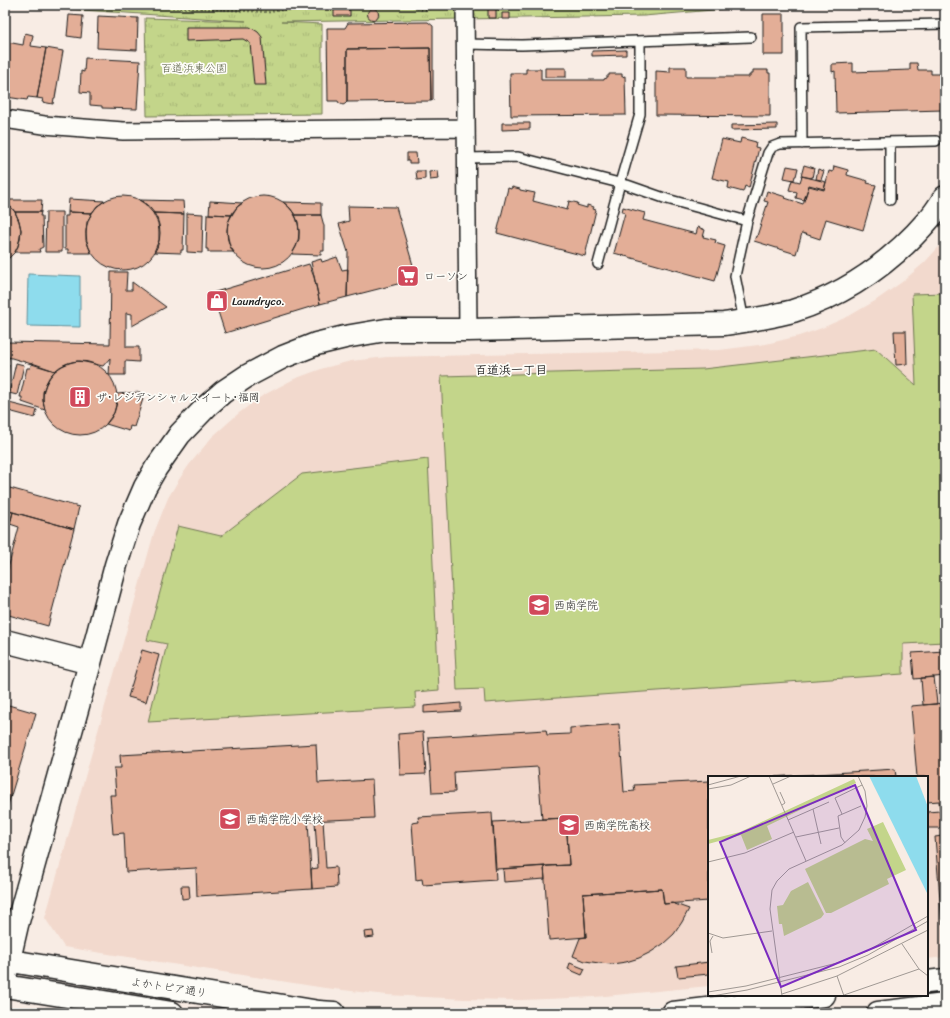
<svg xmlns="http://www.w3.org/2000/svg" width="950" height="1018" font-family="Sriracha,'Klee One',sans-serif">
<defs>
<pattern id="park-tufts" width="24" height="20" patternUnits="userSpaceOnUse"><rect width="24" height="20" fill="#c3d58a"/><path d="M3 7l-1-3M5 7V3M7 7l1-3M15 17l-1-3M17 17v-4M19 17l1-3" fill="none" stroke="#a7b676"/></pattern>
</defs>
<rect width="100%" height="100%" fill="#f8ece4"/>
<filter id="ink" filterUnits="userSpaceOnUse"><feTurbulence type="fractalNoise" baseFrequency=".025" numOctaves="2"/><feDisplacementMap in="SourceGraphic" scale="8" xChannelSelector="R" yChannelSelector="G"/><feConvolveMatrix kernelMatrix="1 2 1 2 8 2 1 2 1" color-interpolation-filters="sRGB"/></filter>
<g filter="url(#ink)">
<path fill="#f2d9cd" d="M 945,240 L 945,957 L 927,959 L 927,777 L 709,777 L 709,986 L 595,997 L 522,1000 L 464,999 L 387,995 L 325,988 L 64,947 L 45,918 L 154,533 L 168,498 L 178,481 L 189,465 L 212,437 L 239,413 L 262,396 L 294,379 L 324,368 L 351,361 L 387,357 L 720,350 L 766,344 L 799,336 L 822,328 L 849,316 L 875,301 L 902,282 L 925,262 Z"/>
<path fill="#c3d58a" stroke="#707853" d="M 945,293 L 945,642 L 903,644 L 903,674 L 485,703 L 484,689 L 457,690 L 441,376 L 703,369 L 876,349 L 916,385 L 912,294 Z
M 428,459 L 439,690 L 415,692 L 416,707 L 148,722 L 167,644 L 147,640 L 178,526 L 221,536 L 302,474 Z"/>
<path fill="url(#park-tufts)" stroke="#707853" d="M 27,5 L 770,5 L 644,16 L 281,22 L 322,24 L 322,114 L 147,116 L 145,18 L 246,21 L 67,9 Z"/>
<path fill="#8edced" stroke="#608f99" d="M 28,274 L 80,276 L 80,327 L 27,326 Z"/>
<path fill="#e3ae97" stroke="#1c1c1c" d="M 498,5 L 508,5 L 508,10 L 498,10 Z
M 488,6 L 496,6 L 496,18 L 488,18 Z
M367.5 14a5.5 5.5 0 1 1 11 0a5.5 5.5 0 1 1-11 0Z
M 334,10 L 350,10 L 350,16 L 334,16 Z
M 502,13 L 510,13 L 510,19 L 502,19 Z
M 763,14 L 784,14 L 784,55 L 763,55 Z
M 69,15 L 83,16 L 81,38 L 67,36 Z
M 98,16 L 138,18 L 137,50 L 97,48 Z
M 428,22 L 433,26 L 433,100 L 431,101 L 430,48 L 347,49 L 347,102 L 345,104 L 343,105 L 339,103 L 338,101 L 328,101 L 327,28 L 345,28 L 348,23 Z
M 186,27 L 250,27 L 258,32 L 262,37 L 266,85 L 254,85 L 250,43 L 243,39 L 186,41 Z
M 25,33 L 33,35 L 31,46 L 46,48 L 37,98 L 28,97 L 27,100 L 6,97 L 7,93 L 5,93 L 5,56 L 7,42 L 23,45 Z
M 46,48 L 63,51 L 55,98 L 54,98 L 53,104 L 42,102 L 43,99 L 37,98 Z
M 430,48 L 431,101 L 347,102 L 347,49 Z
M 626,50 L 626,55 L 592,56 L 592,51 Z
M 85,58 L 140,61 L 137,109 L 102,108 L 102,106 L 90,105 L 90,93 L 80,92 L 81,71 L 84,72 Z
M 853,63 L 853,72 L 910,70 L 910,63 L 917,63 L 918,70 L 931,70 L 931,74 L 942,74 L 943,110 L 836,113 L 835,71 L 832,72 L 832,64 Z
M 670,67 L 686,67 L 686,77 L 749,77 L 749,75 L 751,75 L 751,73 L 753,73 L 753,70 L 768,70 L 768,73 L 770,73 L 770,116 L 656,115 L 656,71 L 670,72 Z
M 545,68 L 566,68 L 566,77 L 545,77 Z
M 526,69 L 541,69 L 541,80 L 604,80 L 604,79 L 607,78 L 607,76 L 609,76 L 609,74 L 622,74 L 622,77 L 625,76 L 626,115 L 511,116 L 510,73 L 526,73 Z
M 502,123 L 530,123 L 530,129 L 502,130 Z
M 777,124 L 777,129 L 731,130 L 731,125 Z
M 741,138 L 756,142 L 755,147 L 759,148 L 749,188 L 745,186 L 743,192 L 728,188 L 729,182 L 712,178 L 722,139 L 740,143 Z
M 407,153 L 416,153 L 417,163 L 409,163 L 409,161 L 407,161 Z
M 804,165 L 814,168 L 812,178 L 801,176 Z
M 787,166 L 798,168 L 796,176 L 795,176 L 794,180 L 784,178 Z
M 834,166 L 848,170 L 847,175 L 868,181 L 867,183 L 876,185 L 863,230 L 826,219 L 820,239 L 802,233 L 796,254 L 754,241 L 756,236 L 757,236 L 768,202 L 764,201 L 767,191 L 786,197 L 785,198 L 803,204 L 809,186 L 824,190 L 829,171 L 833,172 Z
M 818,169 L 824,171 L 821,180 L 816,179 Z
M 416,171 L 425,171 L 425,179 L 417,180 Z
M 438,171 L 439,179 L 430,180 L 429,172 Z
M 802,176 L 826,182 L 824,189 L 809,185 L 804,200 L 796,198 L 797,192 L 789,190 L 792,180 L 800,182 Z
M 512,187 L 520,189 L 520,190 L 535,193 L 533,201 L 567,210 L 569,201 L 578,203 L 577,205 L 587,208 L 587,205 L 594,207 L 593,209 L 596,210 L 585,256 L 497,233 L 508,188 L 511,189 Z
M227 232a36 36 0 1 1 72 0a36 36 0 1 1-72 0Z
M86 233a37 37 0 1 1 74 0a37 37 0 1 1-74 0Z
M 69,199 L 105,201 L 97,206 L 92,213 L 68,212 Z
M 5,200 L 42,200 L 41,212 L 15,212 L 11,207 L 5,202 Z
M 139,200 L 183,201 L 184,214 L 153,213 L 145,204 Z
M 210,201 L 243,203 L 237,207 L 232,215 L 209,214 Z
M 5,202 L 11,207 L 15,212 L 19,221 L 21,230 L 20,238 L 18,246 L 15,252 L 5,262 Z
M 283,202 L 321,203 L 321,215 L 295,215 L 290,208 Z
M 348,206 L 396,207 L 417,279 L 347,297 L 348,252 L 339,224 L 349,221 Z
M 623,207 L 645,213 L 643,220 L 696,234 L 698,227 L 705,230 L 703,237 L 716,240 L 715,243 L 725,246 L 715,281 L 614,253 L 625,213 L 622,212 Z
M 15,212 L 41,212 L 40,216 L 42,216 L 43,247 L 39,249 L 40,252 L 15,252 L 18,246 L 20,238 L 21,230 L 19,221 Z
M 46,212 L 62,212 L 62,252 L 45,252 Z
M 68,212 L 92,213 L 87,222 L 86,231 L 86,240 L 91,253 L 68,253 L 68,249 L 65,249 L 65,216 L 68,216 Z
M 153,213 L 184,214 L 183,250 L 181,250 L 181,253 L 154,252 L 159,240 L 159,231 L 158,223 Z
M 187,213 L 203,214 L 202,253 L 187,252 Z
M 207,214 L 232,215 L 228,222 L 227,230 L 228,238 L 230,246 L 234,252 L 208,252 L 208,249 L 206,249 Z
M 295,215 L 321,215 L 324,226 L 324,251 L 321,251 L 321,255 L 292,254 L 296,247 L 299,239 L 299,231 L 298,222 Z
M 337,257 L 342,270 L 348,269 L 347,297 L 320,304 L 311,262 L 321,259 L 322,262 Z
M 309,264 L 314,277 L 320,304 L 225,333 L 212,293 Z
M 111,272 L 127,272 L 126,290 L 132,290 L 132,282 L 166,307 L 132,326 L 132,314 L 126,313 L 126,347 L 139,347 L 139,362 L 125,361 L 125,375 L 109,375 L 110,358 L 103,366 L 85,362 L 77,361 L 69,363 L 62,366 L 55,371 L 5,356 L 5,342 L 110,344 Z
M 894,331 L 906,331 L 907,364 L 896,365 Z
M 5,357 L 9,358 L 7,363 L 9,365 L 5,390 Z
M43 398a37 37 0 1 1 74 0a37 37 0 1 1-74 0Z
M 16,363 L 24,365 L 17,395 L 9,393 Z
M 32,363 L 55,371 L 50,377 L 46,384 L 43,392 L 43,400 L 45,410 L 22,402 L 22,397 L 20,397 L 27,368 L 30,368 Z
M 140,392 L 138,399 L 143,399 L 134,427 L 130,426 L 129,431 L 106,424 L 114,413 L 116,405 L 117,394 Z
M 5,402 L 37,410 L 35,418 L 5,410 Z
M 6,487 L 79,507 L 74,529 L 5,510 L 5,492 Z
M 5,510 L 13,512 L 11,520 L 5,518 Z
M 13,512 L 74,529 L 48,626 L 5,614 L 5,580 L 19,527 L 10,524 Z
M 142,650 L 159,655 L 146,702 L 128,697 Z
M 945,651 L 945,676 L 914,679 L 912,653 Z
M 934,677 L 937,704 L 923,705 L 921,678 Z
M 461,703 L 461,711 L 424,713 L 424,706 Z
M 945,703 L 945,924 L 942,924 L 935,837 L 942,836 L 939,801 L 927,802 L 927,777 L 917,777 L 911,706 Z
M 5,704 L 36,713 L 5,815 Z
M 619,724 L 624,792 L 635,791 L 634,785 L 709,781 L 709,901 L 664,904 L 662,889 L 583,894 L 586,937 L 549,940 L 544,866 L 569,865 L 566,818 L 542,819 L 538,767 L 454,772 L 455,792 L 432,793 L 428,737 L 546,730 L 547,735 L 570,734 L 570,728 Z
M 423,732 L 426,774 L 400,775 L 398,734 Z
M 316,744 L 318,783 L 372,780 L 374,818 L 308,821 L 312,889 L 197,896 L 196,868 L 126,872 L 124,833 L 113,834 L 110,795 L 116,795 L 114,768 L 121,768 L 120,755 Z
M 895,769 L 896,777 L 771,777 Z
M 940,811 L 941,828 L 927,828 L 927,812 Z
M 492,813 L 496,880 L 423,885 L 422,879 L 416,880 L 412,823 L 419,822 L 418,817 Z
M 566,818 L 569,865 L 496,869 L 493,822 Z
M 323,820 L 326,868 L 336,867 L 337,887 L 312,889 L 311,869 L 318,868 L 315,821 Z
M 544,866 L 545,879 L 504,882 L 503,869 Z
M 181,886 L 189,886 L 190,898 L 182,899 Z
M 662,889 L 664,904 L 672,903 L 689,909 L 682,922 L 674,934 L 663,944 L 651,952 L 639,958 L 626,962 L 612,964 L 599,963 L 585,961 L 573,956 L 580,938 L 586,937 L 583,894 Z
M 373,931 L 374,937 L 365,938 L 364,932 Z
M 709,962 L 709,974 L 678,977 L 676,966 Z
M 570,963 L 585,969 L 582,975 L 568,969 Z"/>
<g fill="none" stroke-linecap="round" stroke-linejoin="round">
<g stroke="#1c1c1c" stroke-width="12">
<path id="lane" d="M 465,44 L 522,45 L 751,37
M 890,142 L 890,200
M 802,144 L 801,27 L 945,24
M 466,158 L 518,157 L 627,185 L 667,199 L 747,221
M 598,264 L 620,183 L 640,114 L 640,41
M 744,321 L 735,276 L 747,221 L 768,153 L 772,147 L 780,144 L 936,141"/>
</g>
<g stroke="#1c1c1c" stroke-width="20">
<path id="street" d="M 465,5 L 468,330
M 5,119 L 44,125 L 123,131 L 466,128"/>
</g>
<g stroke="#1c1c1c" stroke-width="25">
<path id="secondary" d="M 5,641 L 90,663
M 5,960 L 319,1012 L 334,1013
M 5,977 L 17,925 L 90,663 L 116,565 L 129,524 L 145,487 L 156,468 L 180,434 L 207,406 L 223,392 L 247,376 L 283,357 L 316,344 L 345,337 L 386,330 L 468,330 L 724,324 C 740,322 756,319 772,316 C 779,314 786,313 793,311 C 847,294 892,262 929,219 C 935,213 940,204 945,197
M 927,982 L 945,980
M 5,986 L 172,1013
M 673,1013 L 824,995
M 878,1013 L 945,1005"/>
</g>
<path stroke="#1c1c1c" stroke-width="2.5" stroke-dasharray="1 3" stroke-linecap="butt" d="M 153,5 L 158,7 L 195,8 L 269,12 L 311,5
M 410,5 L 423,10 L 443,5
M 632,5 L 636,6 L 641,5"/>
<use href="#lane" stroke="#fdfcf7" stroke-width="9"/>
<use href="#street" stroke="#fdfcf7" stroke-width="17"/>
<use href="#secondary" stroke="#fdfcf7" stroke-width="22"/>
</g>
</g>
<defs>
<g id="supermarket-square" transform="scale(1.15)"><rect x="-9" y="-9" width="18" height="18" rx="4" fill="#d1495b" stroke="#fdfcf7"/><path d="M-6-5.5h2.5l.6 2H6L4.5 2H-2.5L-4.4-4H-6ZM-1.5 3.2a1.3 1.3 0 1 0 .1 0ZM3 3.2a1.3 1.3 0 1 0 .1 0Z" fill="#fff"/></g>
<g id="shop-square" transform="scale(1.15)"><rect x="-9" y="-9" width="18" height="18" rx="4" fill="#d1495b" stroke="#fdfcf7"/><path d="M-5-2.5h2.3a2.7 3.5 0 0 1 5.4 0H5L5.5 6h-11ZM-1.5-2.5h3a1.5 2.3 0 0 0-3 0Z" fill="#fff"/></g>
<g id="building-square" transform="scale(1.15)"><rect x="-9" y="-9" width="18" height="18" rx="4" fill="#d1495b" stroke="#fdfcf7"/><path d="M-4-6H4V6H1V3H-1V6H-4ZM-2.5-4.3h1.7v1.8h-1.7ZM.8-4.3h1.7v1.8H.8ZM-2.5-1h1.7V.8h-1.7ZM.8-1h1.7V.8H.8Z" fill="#fff"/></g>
<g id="school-square" transform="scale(1.15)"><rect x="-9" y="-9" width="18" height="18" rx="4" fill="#d1495b" stroke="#fdfcf7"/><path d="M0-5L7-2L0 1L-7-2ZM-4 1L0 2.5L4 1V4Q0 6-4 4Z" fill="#fff"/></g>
</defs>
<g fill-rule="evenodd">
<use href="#supermarket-square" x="408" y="276"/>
<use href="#shop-square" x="217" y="301"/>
<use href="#building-square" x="80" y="397"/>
<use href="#school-square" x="539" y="605"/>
<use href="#school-square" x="230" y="819"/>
<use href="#school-square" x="569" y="825"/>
</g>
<g text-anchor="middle" stroke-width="3.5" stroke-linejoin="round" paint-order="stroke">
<g font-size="11" fill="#565d42" stroke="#fdfcf7">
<text x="194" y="72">百道浜東公園</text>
</g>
<g font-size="11" fill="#1c1c1c" stroke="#fdfcf7" text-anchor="start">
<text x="424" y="280">ローソン</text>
<text x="232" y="305">Laundryco.</text>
<text x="96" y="401">ザ･レジデンシャルスイート･福岡</text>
<text x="554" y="609">西南学院</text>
<text x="246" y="823">西南学院小学校</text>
<text x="584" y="829">西南学院高校</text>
</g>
<g font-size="11" fill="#1c1c1c" stroke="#fdfcf7">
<text transform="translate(169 987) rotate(9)" y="4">よかトピア通り</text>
</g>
<g font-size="12" font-weight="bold" fill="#1c1c1c" stroke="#fdfcf7">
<text x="511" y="374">百道浜一丁目</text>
</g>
</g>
<g transform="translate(708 776)">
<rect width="220" height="220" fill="#f8ece4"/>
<path d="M 175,46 L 198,94 L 179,103 L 181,108 L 123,137 L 118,137 L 97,93 L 157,63 L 165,65 L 159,53 ZM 100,106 L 116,138 L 113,142 L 76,160 L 74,148 L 71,148 L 69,130 L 75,129 L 83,115 Z" fill="#c3d58a"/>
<path d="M 146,3 L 148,7 L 59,50 L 64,63 L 39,74 L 33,59 L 0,68 L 0,64 L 32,56 Z" fill="#c3d58a"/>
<path d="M 161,0 L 208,0 L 220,31 L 220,119 Z" fill="#8edced"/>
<path fill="none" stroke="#a09994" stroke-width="1" d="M 61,0 L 98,85M 65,8 L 83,0M 0,9 L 33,0M 0,13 L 23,9 L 43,0M 72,16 L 77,27 L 74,29M 105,33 L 113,68M 134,38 L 127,22 L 154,9M 80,44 L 121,26M 88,61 L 131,52M 137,67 L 133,61 L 130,40 L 153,30M 0,86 L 37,77 L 86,56M 0,157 L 15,162 L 64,155M 194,168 L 211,193 L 220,200M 4,177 L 2,165 L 5,160M 129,200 L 136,220M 0,216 L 38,210 L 129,187 L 159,175 L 220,140M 74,218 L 129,200 L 220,154M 136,219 L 211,193M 4,220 L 39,214 L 131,191 L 160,179 L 220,145M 74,220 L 62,133 L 64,114 L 69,105 L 81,93 L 134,69 L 151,54 L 157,41 L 159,30 L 157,15 L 150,0"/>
<path fill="#7b2cbf" fill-opacity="0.15" stroke="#7b2cbf" stroke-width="2" d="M 147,9 L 208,154 L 73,211 L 12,66 Z"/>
<rect width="220" height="220" fill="none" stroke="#1c1c1c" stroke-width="2"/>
</g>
<rect width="950" height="1018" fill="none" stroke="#fdfcf7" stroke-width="20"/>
<rect x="10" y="10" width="930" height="998" fill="none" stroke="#1c1c1c" stroke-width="1.5" filter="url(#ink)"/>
</svg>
